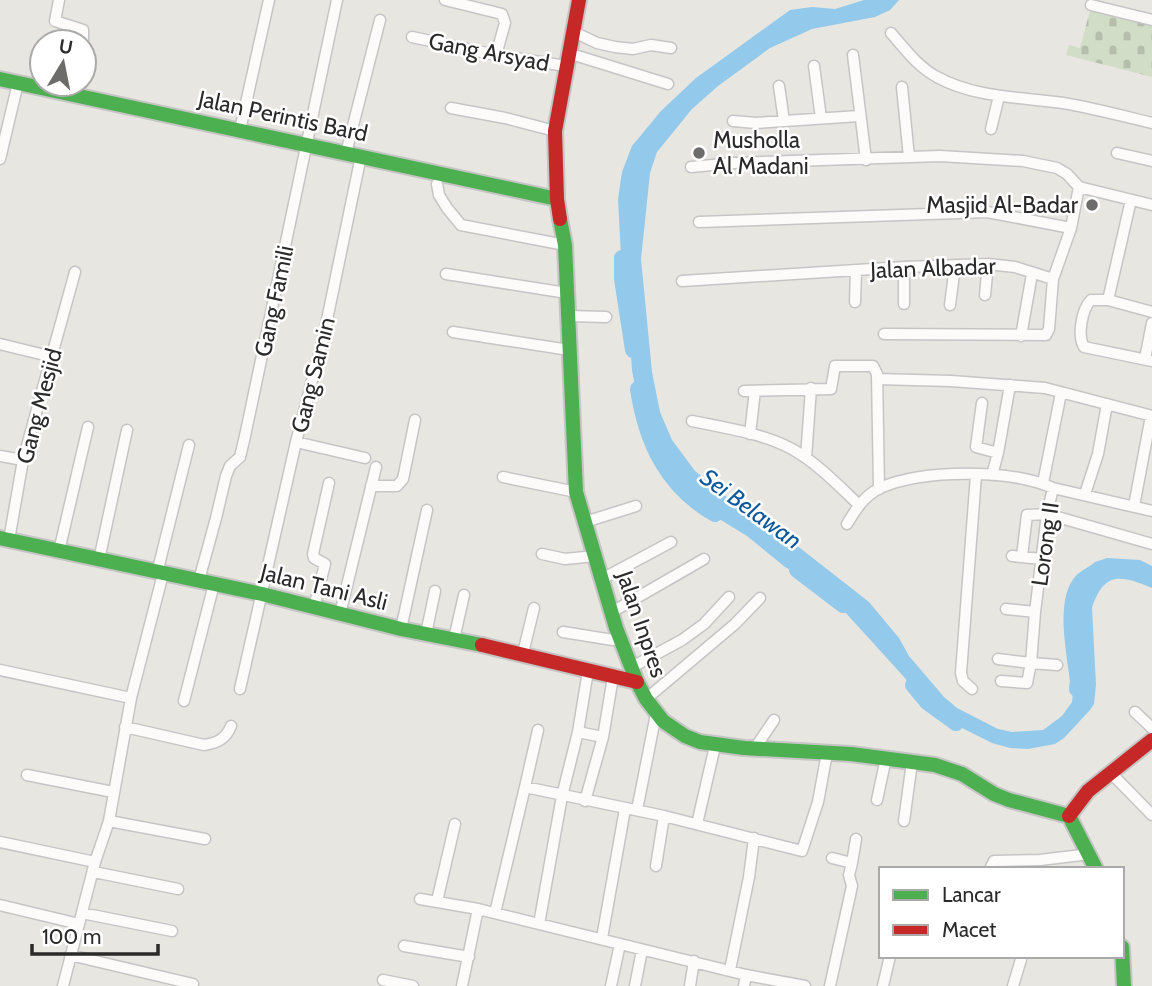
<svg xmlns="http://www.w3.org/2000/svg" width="1152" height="986" font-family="Cabin,sans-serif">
<defs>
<pattern id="cemetery-stones" width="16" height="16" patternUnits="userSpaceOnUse" patternTransform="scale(1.75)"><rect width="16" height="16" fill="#d2ddc7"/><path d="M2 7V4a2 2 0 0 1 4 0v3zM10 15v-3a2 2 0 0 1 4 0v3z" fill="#b4beab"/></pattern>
</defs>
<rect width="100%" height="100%" fill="#e8e6e0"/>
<path fill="url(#cemetery-stones)" d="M 1091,7 L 1152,22 L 1152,77 L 1066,55 L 1069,45 L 1080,48 Z"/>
<path fill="#93c9ea" d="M 864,0 L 899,0 L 890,10 L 875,17 L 812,29 L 770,48 L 718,86 L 692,109 L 657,152 L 650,173 L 641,259 L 652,372 L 660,412 L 672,440 L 695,471 L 724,495 L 800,548 L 869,602 L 899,638 L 909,656 L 944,697 L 957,708 L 998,729 L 1012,732 L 1043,730 L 1062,716 L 1072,702 L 1078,649 L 1076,607 L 1086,570 L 1095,562 L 1107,558 L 1140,560 L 1152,566 L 1152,588 C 1121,575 1104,571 1092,608 L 1096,685 L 1094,704 L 1090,710 L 1064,738 L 1055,744 L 1028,749 L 1010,748 L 992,743 L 964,729 L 924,699 L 825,590 L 785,567 L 747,536 L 703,509 L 672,476 L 659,456 L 637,398 L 632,370 L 629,324 L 622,275 L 618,199 L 622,172 L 632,146 L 661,111 L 696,78 L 790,10 L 812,7 L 835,9 Z"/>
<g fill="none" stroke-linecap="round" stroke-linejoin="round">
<path stroke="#93c9ea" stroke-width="16" d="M 622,258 L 622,279 L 633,350
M 638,389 C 646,442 667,487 715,514
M 797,570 L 843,605
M 913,685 L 927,702 L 956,723
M 1077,689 L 1078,681 C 1075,655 1063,601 1082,581 C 1086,577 1092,574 1097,571"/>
<g stroke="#c6c5c5" stroke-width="13">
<path id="street" d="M 59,0 L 55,21 L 83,30 L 83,42
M 445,0 L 502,14 L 505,23 L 496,55
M 1091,5 L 1152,20
M 572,31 L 597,43 L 615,47 L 633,49 L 651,45 L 671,48
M 891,33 C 905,49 918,67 937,77 C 975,98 1021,97 1063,103 C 1093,108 1123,116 1152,123
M 412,37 L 496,55 L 566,66
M 568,53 L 668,84
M 853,55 L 866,160
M 814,66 L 821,118
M 779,86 L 784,121
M 902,87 L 909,157
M 451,108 L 505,118 L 555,131
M 733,121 L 756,123 L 859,116
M 991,129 L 999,96
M 240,130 L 269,0
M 346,153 L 380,20
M 1117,153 L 1152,161
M 0,159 L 18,83
M 691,167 L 734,163 L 940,156 L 1023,161 L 1057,168 L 1067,174 L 1079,187
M 437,184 L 439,195 L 447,208 L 461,225 L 565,245
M 1079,187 L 1152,205
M 699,222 L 987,212 L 1071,228
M 446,274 L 567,293
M 682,281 L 904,267 L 988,264 L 1015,267 L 1053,279
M 985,295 L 988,264
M 1108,300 L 1131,200
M 855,302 L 856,271
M 904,304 L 904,267
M 950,305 L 955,266
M 1152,312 L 1108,300 L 1091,300 C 1082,309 1077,335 1084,347 L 1152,361
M 568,316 L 606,317
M 453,332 L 569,350
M 884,334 L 1046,335 L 1049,329 L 1053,279 L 1071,228 L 1079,187
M 1021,336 L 1032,274
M 0,344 L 53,357
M 1145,359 L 1152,323
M 877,379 L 951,381 L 1045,388 L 1152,416
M 744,391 L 831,389 L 835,366 L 873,366 L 877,374 L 879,489
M 982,403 L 976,447 L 998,453 L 1010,385
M 692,421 C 725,428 762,433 792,449 C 817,463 838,485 859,505
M 750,434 L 755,391
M 296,442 L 365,458
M 0,456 L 23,460
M 806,458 L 811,388
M 992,475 L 998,453
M 503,477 L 576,492
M 1043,483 L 1061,393
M 371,486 L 397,486 L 403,479 L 415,420
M 1085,494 L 1098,454 L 1107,404
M 1134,506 L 1151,416
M 585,522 L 636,506
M 847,524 C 856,509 864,496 880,488 C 923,469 1010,469 1053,488 L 1152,511
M 9,540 L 23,460 L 75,272
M 59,551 L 88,427
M 542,554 L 565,559 L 595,556
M 1012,556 L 1042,559
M 1022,556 L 1027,515 L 1047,514 L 1152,544
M 99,560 L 127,430
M 157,573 L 189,445
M 602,579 L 671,542
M 199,580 L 216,518 L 226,476 L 230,466 L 240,457 L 245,436 L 337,0
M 314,607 L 325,564 L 314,558 L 313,554 L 329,483
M 1006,609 L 1035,612 L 1047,514 L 1053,488
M 612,612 L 704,559
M 340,614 L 376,467
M 401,629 L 427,510
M 563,632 L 613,640 L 620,638
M 426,634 L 435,591
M 454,639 L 464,595
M 523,653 L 534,608
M 998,659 L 1031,663 L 1035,612
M 632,667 L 682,640 L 704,624 L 729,597
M 0,670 L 131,698 L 163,574
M 1001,681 L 1027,683 L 1031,663 L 1057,665
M 240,689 L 296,442 L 323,339 L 361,156
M 972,689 L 963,681 L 961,673 L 976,475
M 646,699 L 735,624 L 760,598
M 184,701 L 214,584
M 1135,712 L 1152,728
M 125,727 L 204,745 C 217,743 226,739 231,726
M 538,730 L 525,787 L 664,816 L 802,851 L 818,802 L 827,753
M 578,732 L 603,737
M 755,748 L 774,720
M 1110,772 L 1152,815
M 27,775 L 113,792
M 877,800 L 886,758
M 585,801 L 603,737 L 613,677
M 637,810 L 656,714
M 109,821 L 205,839
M 904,821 L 912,762
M 697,824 L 715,746
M 0,842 L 95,862
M 852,863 L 856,839
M 656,866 L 664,816
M 990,869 L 994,861 L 1040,860 L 1090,854
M 94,872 L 178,889
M 420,899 L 478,909 L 746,975 L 805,986
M 437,901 L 455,824
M 0,905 L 79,924
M 82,913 L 172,931
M 495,913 L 525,787
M 539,924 L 562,796 L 578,732 L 588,671
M 602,938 L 625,809
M 404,946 L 469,957
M 70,955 L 193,984
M 730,970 L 749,877 L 754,838
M 383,980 L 413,986
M 63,986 L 95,862 L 109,821 L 131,698
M 462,986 L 478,909
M 611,986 L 620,944
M 635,986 L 642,950
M 690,986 L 694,961
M 744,986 L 746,975
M 830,986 L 852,886 L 849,875 L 852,863 L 832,858
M 883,986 L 890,956
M 1013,986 L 1022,956"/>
</g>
<g stroke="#c6c5c5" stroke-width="18">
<path id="fast" d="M 0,79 L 557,199
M 560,219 L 565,245 L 576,492 L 616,628 L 637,682 L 646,699 L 663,721 L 685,736 L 700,742 L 744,748 L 851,754 L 935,765 L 962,774 L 994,794 L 1009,800 L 1069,816
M 0,538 L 262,594 L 401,629 L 482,645
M 1069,816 L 1096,869
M 1122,947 L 1124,986"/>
</g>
<g stroke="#c6c5c5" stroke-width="18">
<path id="jam" d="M 560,219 L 557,199 L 555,131 L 579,0
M 482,645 L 637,682
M 1069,816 L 1088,791 L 1152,740"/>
</g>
<use href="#street" stroke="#fcfbfa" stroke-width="10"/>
<use href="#fast" stroke="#4caf50" stroke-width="14"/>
<use href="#jam" stroke="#c62828" stroke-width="14"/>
</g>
<g fill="#6c6c6a" stroke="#fff" stroke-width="2.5">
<circle cx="699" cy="153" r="7"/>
<circle cx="1092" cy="205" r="7"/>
</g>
<g text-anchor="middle" stroke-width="5" stroke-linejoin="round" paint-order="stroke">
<g font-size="23" fill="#2a2a2a" stroke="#fff">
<text transform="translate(489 52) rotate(11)" y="8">Gang Arsyad</text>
<text transform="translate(283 116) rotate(12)" y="8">Jalan Perintis Bard</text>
<text transform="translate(933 268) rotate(-2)" y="8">Jalan Albadar</text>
<text transform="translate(274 301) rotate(-78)" y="8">Gang Famili</text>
<text transform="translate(313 375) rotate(-76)" y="8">Gang Samin</text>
<text transform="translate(39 406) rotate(-75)" y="8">Gang Mesjid</text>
<text transform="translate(1045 544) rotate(-82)" y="8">Lorong II</text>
<text transform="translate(324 587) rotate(14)" y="8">Jalan Tani Asli</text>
<text transform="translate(642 624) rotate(71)" y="8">Jalan Inpres</text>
</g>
<g font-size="23" fill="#2a2a2a" stroke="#fff" text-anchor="start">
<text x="713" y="148">Musholla<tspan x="713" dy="26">Al Madani</tspan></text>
<text x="1078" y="213" text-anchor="end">Masjid Al-Badar</text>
</g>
<g font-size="24" font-style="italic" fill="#0d579b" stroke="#fff">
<text transform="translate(751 509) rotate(36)" y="8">Sei Belawan</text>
</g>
</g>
<rect x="879" y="867" width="245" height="91" fill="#ffffff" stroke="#aaaaaa" stroke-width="2"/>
<rect x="893" y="890" width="35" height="10" fill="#4caf50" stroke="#aaaaaa" stroke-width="2"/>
<text x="942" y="902" font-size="21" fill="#2a2a2a">Lancar</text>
<rect x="893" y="925" width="35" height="10" fill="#c62828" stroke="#aaaaaa" stroke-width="2"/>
<text x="942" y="937" font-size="21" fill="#2a2a2a">Macet</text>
<g transform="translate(63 63) rotate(10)"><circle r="33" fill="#ffffff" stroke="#aaaaaa" stroke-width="2"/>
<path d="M0-5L12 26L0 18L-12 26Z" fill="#6c6c6a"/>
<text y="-10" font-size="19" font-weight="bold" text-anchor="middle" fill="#2a2a2a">U</text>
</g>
<path d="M32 944v10h126v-10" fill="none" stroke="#2a2a2a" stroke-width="3.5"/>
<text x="42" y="944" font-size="21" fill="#2a2a2a" stroke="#ffffff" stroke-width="5" paint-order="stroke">100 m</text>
</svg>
